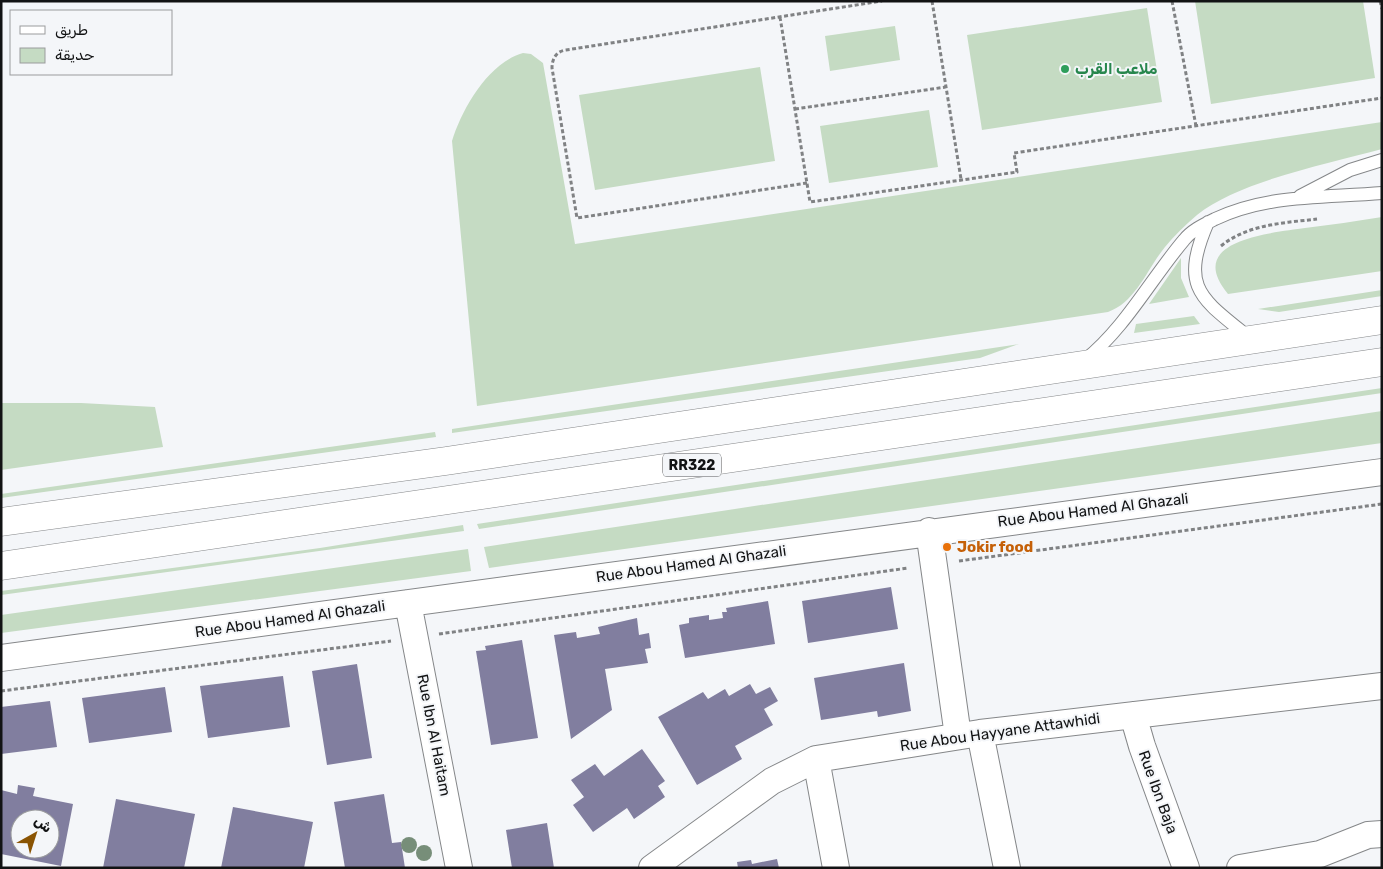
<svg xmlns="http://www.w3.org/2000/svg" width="1383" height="869" font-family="Rubik,Vazirmatn,sans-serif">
<rect width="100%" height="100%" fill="#f4f6f9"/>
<path fill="#c5dbc3" d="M 1195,1 L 1363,1 L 1375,78 L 1211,104 Z
M 1147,8 L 1162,102 L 982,130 L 967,35 Z
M 895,26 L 900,60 L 830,71 L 825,36 Z
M 523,53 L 531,54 L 543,63 L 575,244 L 1382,122 L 1382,149 C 1328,164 1239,181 1197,215 C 1185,225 1174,236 1165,247 C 1147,269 1136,302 1108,312 L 477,406 L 452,141 C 462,109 488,63 523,53 Z
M 760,67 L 775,161 L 595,190 L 579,95 Z
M 929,110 L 938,167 L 829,183 L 820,126 Z
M 1382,217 L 1382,271 L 1228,294 C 1183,240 1271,233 1305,228 C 1331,225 1356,221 1382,217 Z
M 1181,258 L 1181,278 L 1189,297 L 1149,304 Z
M 1382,290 L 1382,296 L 1279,312 L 1258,309 Z
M 1194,316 L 1200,324 L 1134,333 L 1136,324 Z
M 1019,344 L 980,358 L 452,433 L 452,429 Z
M 1382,388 L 1382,393 L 479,529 L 477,524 Z
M 1,403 L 81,403 L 155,407 L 163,447 L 1,470 Z
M 1382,411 L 1382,443 L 489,568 L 484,547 Z
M 435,432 L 436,437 L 1,498 L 1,494 Z
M 463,525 L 464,531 L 1,595 L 1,591 L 320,548 Z
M 468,549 L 471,571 L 1,633 L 1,615 Z"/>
<path fill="#817e9f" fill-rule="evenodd" d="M 891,587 L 898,629 L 808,643 L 802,601 Z
M 768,601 L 775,644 L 685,658 L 679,625 L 689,623 L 689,618 L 709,615 L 709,620 L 723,618 L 722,612 L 727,612 L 726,608 Z
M 637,618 L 639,635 L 649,633 L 651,648 L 645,649 L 648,663 L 605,669 L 612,710 L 571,739 L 554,635 L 576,632 L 577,638 L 600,634 L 598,627 Z
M 522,640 L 538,738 L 491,745 L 476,651 L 486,650 L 485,646 Z
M 904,663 L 911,711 L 878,717 L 877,711 L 821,720 L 814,678 Z
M 357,664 L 372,758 L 327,765 L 312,671 Z
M 283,676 L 290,727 L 208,738 L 200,686 Z
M 750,684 L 756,694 L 770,687 L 778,701 L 764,709 L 773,725 L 735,746 L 742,759 L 697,785 L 658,717 L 703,692 L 708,699 L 725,689 L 729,696 Z
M 165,687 L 172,732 L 89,743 L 82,698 Z
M 50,701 L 57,747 L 1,754 L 1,707 Z
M 642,749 L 665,781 L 658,786 L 665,797 L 634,819 L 627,808 L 593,832 L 573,805 L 584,797 L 571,780 L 595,764 L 604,776 Z
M 18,785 L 35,788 L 33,796 L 73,804 L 61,866 L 1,854 L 1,790 L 17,794 ZM 20,819 L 50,819 L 50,849 L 20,849 Z
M 384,794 L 392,843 L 401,842 L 405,868 L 345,868 L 334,802 Z
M 116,799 L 195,814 L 184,868 L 103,868 Z
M 233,807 L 313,822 L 304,868 L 221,868 Z
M 547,823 L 554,868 L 512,868 L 506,830 Z
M 777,859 L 779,868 L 738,868 L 737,862 L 751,860 L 752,864 Z"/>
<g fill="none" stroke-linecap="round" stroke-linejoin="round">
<g stroke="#858789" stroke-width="14">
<path id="lane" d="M 1300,196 L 1350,170 L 1382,160
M 1208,222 C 1179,289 1201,298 1251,339
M 1085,360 C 1125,328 1151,279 1184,240 C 1192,230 1203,225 1215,219 C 1268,194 1324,198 1382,193"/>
</g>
<g stroke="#858789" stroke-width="28">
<path id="street" d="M 929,531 L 958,736
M 408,603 L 459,868
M 1,658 L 1382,472
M 1133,715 L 1142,746 L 1186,868
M 980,733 L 1007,868
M 816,759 L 836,868
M 652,868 L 772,781 L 816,759 L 980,733 L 1382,686
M 1240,868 L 1320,854 L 1368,835 L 1382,834"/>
</g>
<g stroke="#858789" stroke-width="29">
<path id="primary" d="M 1,522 L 446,461 L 1382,320
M 1,566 L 1382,362"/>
</g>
<path stroke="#808284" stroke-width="3" stroke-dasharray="4 2.5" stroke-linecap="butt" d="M 932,1 L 961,179
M 1172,1 L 1196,126
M 1380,1 L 1382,9
M 780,17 L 810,202 L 1017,172 L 1014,153 L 1382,98
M 795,109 L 946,87
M 807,183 L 577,218 L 552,68 C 552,58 557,51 566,50 L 882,1
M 1221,246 C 1248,224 1284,223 1317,219
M 959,561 L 1382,504
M 439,634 L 908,568
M 1,691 L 391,641"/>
<use href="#lane" stroke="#fff" stroke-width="12"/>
<use href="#street" stroke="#fff" stroke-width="26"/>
<use href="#primary" stroke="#fff" stroke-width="28"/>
</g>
<g fill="#778e79">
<circle cx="409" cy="845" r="8"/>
<circle cx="424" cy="853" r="8"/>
</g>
<circle fill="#2e9e5b" stroke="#f4f6f9" stroke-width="2" cx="1065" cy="69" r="5"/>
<circle fill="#e8710a" stroke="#f4f6f9" stroke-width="2" cx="947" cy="547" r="5"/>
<g text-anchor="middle" stroke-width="4" stroke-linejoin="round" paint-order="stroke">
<rect fill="#f4f6f9" stroke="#565759" stroke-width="1" x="663" y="453.5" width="58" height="23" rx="4"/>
<g font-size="14" font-weight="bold" fill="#121314">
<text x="692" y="470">RR322</text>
</g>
<g font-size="15" font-weight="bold" fill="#27864d" stroke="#f4f6f9" text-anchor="start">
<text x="1075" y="74">ملاعب القرب</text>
</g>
<g font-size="15" fill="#121314" stroke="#f4f6f9">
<text transform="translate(1093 510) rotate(-7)" y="5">Rue Abou Hamed Al Ghazali</text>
<text transform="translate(691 564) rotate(-8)" y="5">Rue Abou Hamed Al Ghazali</text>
<text transform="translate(290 619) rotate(-8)" y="5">Rue Abou Hamed Al Ghazali</text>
<text transform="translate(1000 732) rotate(-8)" y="5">Rue Abou Hayyane Attawhidi</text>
<text transform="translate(434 735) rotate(79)" y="5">Rue Ibn Al Haitam</text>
<text transform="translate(1158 792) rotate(70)" y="5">Rue Ibn Baja</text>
</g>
<g font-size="15" font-weight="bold" fill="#c56008" stroke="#f4f6f9" text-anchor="start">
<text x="957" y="552">Jokir food</text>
</g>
</g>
<rect width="1383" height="869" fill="none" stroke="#121314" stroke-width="5"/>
<rect x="10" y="10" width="162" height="65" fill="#f4f6f9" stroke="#9a9b9d"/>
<rect x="20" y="26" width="25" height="8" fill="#ffffff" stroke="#9a9b9d"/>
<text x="55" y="35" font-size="15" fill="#121314">طريق</text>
<rect x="20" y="48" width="25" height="15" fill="#c5dbc3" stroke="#9a9b9d"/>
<text x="55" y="60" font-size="15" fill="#121314">حديقة</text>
<g transform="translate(35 834) rotate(39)"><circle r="24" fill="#f4f6f9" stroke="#9a9b9d"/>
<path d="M0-4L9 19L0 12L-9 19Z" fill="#8a5403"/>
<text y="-8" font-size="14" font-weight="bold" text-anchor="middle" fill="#121314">ش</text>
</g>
</svg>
